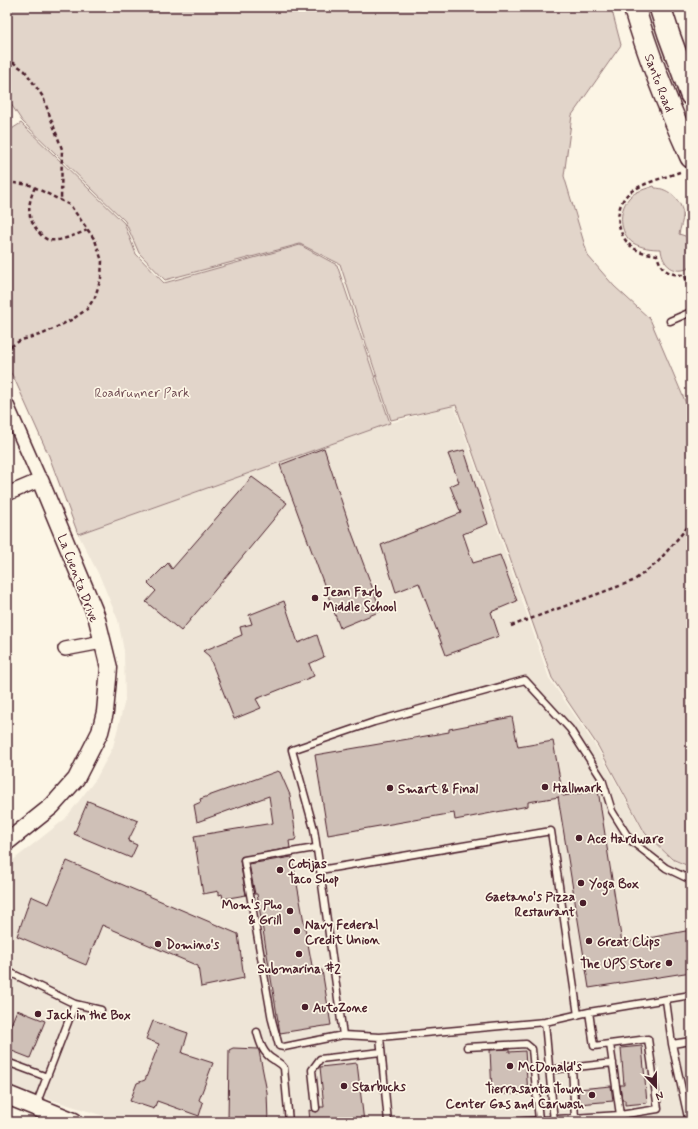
<svg xmlns="http://www.w3.org/2000/svg" width="698" height="1129" font-family="Mynerve,sans-serif">
<rect width="100%" height="100%" fill="#fcf5e5"/>
<filter id="ink" filterUnits="userSpaceOnUse"><feTurbulence type="fractalNoise" baseFrequency=".025" numOctaves="2"/><feDisplacementMap in="SourceGraphic" scale="8" xChannelSelector="R" yChannelSelector="G"/><feConvolveMatrix kernelMatrix="1 2 1 2 8 2 1 2 1" color-interpolation-filters="sRGB"/></filter>
<g filter="url(#ink)">
<path fill="#eee5d7" d="M 454,405 L 549,678 L 597,748 L 644,833 L 672,860 L 691,868 L 691,1122 L 123,1122 L 7,1086 L 7,865 L 65,819 L 96,779 L 113,747 L 125,700 L 124,651 L 118,620 L 100,577 L 78,534 L 390,423 Z"/>
<path fill="#e2d5ca" stroke="#967a7a" d="M 7,7 L 611,7 L 621,45 L 572,115 L 564,176 L 588,256 L 614,286 L 650,319 L 691,415 L 691,867 L 672,859 L 645,833 L 598,746 L 552,678 L 456,405 L 391,420 L 340,264 L 300,244 L 165,280 L 139,253 L 125,221 L 22,121 L 7,98 Z
M 21,123 L 124,223 L 136,254 L 164,283 L 300,245 L 337,265 L 390,423 L 78,534 L 49,456 L 14,378 L 7,367 L 7,132 Z
M 654,186 L 655,188 C 669,188 682,201 683,215 C 683,221 680,228 679,234 L 691,238 L 691,267 C 675,276 662,265 661,249 C 651,249 642,248 633,243 C 619,233 618,211 629,198 C 635,191 646,189 654,186 Z"/>
<path fill="#cfc0b7" stroke="#4a1f2b" d="M 324,448 L 352,533 L 381,611 L 340,628 L 280,465 Z
M 464,450 L 488,524 L 463,534 L 473,563 L 500,555 L 517,601 L 491,612 L 499,636 L 446,655 L 419,583 L 396,592 L 381,545 L 461,513 L 450,486 L 459,482 L 448,454 Z
M 252,477 L 287,503 L 181,631 L 146,602 L 156,591 L 148,583 L 168,563 L 172,569 Z
M 284,601 L 298,643 L 317,635 L 324,657 L 309,664 L 314,676 L 256,699 L 261,708 L 234,719 L 209,656 L 203,651 L 242,635 L 240,627 L 252,624 L 249,615 Z
M 512,717 L 518,747 L 553,741 L 563,796 L 598,790 L 622,943 L 691,930 L 691,972 L 589,988 L 558,797 L 559,797 L 528,802 L 528,806 L 455,820 L 454,813 L 328,835 L 315,755 L 449,732 L 449,729 Z
M 278,771 L 279,772 L 280,772 L 290,795 L 296,837 L 295,840 L 289,841 L 290,848 L 241,857 L 240,861 L 246,895 L 223,899 L 222,894 L 219,895 L 219,891 L 203,894 L 194,836 L 273,823 L 269,796 L 197,822 L 194,805 L 201,802 L 200,799 Z
M 88,801 L 138,821 L 128,841 L 137,845 L 131,858 L 74,834 Z
M 292,857 L 313,971 L 322,970 L 331,1025 L 280,1033 L 257,894 L 255,894 L 249,864 Z
M 67,861 L 238,934 L 244,978 L 201,987 L 198,966 L 102,925 L 86,965 L 17,936 L 31,896 L 49,904 Z
M 17,1010 L 45,1021 L 30,1058 L 7,1049 L 7,1034 Z
M 153,1021 L 188,1033 L 182,1053 L 213,1063 L 199,1100 L 203,1103 L 199,1116 L 157,1101 L 154,1109 L 130,1101 L 137,1083 L 145,1080 L 159,1044 L 146,1039 Z
M 642,1046 L 647,1103 L 625,1105 L 625,1100 L 622,1100 L 620,1085 L 624,1085 L 621,1048 Z
M 233,1048 L 258,1049 L 259,1051 L 267,1092 L 268,1122 L 228,1122 L 229,1050 Z
M 509,1049 L 509,1052 L 525,1051 L 528,1094 L 492,1094 L 490,1050 Z
M 357,1063 L 364,1122 L 310,1122 L 309,1110 L 317,1112 L 320,1107 L 324,1107 L 320,1067 Z
M 611,1086 L 613,1101 L 579,1104 L 578,1089 Z"/>
<g fill="none" stroke-linecap="round" stroke-linejoin="round">
<g stroke="#4a1f2b" stroke-width="9">
<path id="service" d="M 670,321 L 691,312
M 315,848 L 244,860 L 272,1020 L 279,1046 L 284,1047 L 343,1035 L 380,1037 L 545,1022 L 589,1012 L 691,995
M 320,870 L 343,1035
M 7,971 L 75,1004 L 101,1010
M 666,1000 L 672,1044 L 689,1122
M 589,1012 L 594,1046 L 648,1039 L 658,1109 L 620,1115 L 610,1044
M 578,1015 L 551,831 L 320,870 L 314,829 L 292,750 L 374,722 L 525,680 L 570,729 L 602,779 L 612,811 L 630,840 L 666,868 L 691,880
M 545,1022 L 554,1122
M 257,1032 C 260,1043 263,1054 274,1060 C 279,1063 281,1063 284,1068 L 289,1122
M 380,1037 L 388,1122
M 672,1044 L 691,1041
M 467,1047 L 526,1044 L 532,1049 L 539,1120
M 7,1062 L 47,1077
M 572,1068 L 575,1118
M 549,1070 L 613,1063
M 36,1105 L 75,1004
M 316,1108 L 312,1070 L 320,1059 L 381,1052
M 511,1122 L 620,1115 L 621,1122"/>
</g>
<g stroke="#4a1f2b" stroke-width="16">
<path id="minor" d="M 7,405 L 40,480 L 7,494
M 65,649 L 102,642"/>
</g>
<g stroke="#4a1f2b" stroke-width="19">
<path id="tertiary" d="M 7,842 L 52,806 L 76,779 L 100,732 L 105,712 L 109,668 L 96,615 L 40,480"/>
</g>
<g stroke="#4a1f2b" stroke-width="21">
<path id="secondary" d="M 7,1095 L 74,1122"/>
</g>
<g stroke="#4a1f2b" stroke-width="24">
<g id="primary">
<path id="s1" d="M 634,7 C 649,59 669,108 691,157"/>
<path d="M 660,7 L 669,35 L 691,95"/>
</g>
</g>
<path stroke="#4a1f2b" stroke-width="2.5" stroke-dasharray="4 3" stroke-linecap="butt" d="M 7,58 L 25,71 L 43,97 L 62,149 L 61,200
M 680,172 C 666,177 640,184 629,193 C 611,209 617,242 639,251 C 644,253 651,254 657,255 C 661,270 668,275 685,275 L 691,301
M 7,182 L 30,185 L 70,205 L 95,240 L 102,261 L 101,278 L 95,297 L 87,309 L 73,319 L 43,334 L 21,340 L 7,349
M 35,187 C 28,203 26,216 37,230 C 40,234 44,239 49,240 C 61,242 77,234 88,230
M 511,626 L 633,581 L 657,563 L 691,523"/>
<use href="#service" stroke="#fcf5e5" stroke-width="6"/>
<use href="#minor" stroke="#fcf5e5" stroke-width="13"/>
<use href="#tertiary" stroke="#fcf5e5" stroke-width="16"/>
<use href="#secondary" stroke="#fcf5e5" stroke-width="18"/>
<use href="#primary" stroke="#fcf5e5" stroke-width="21"/>
</g>
</g>
<g fill="#4a1f2b" stroke="#fcf5e5" stroke-width="1.5">
<circle cx="315" cy="598" r="4"/>
<circle cx="545" cy="787" r="4"/>
<circle cx="390" cy="788" r="4"/>
<circle cx="579" cy="838" r="4"/>
<circle cx="280" cy="870" r="4"/>
<circle cx="581" cy="883" r="4"/>
<circle cx="583" cy="903" r="4"/>
<circle cx="290" cy="911" r="4"/>
<circle cx="297" cy="931" r="4"/>
<circle cx="589" cy="941" r="4"/>
<circle cx="158" cy="944" r="4"/>
<circle cx="299" cy="954" r="4"/>
<circle cx="669" cy="963" r="4"/>
<circle cx="305" cy="1007" r="4"/>
<circle cx="38" cy="1014" r="4"/>
<circle cx="510" cy="1066" r="4"/>
<circle cx="344" cy="1086" r="4"/>
<circle cx="592" cy="1095" r="4"/>
</g>
<g text-anchor="middle" stroke-width="3.5" stroke-linejoin="round" paint-order="stroke">
<g font-size="13" fill="#4a1f2b" stroke="#fcf5e5">
<text dy="5" stroke="none"><textPath href="#s1" startOffset="80">Santo Road</textPath></text>
<text transform="translate(79 578) rotate(69)" y="5">La Cuenta Drive</text>
</g>
<g font-size="13" fill="#704c53" stroke="#fcf5e5">
<text x="142" y="397">Roadrunner Park</text>
</g>
<g font-size="13" font-weight="bold" fill="#4a1f2b" stroke="#fcf5e5" text-anchor="start">
<text x="323" y="596">Jean Farb<tspan x="323" dy="15">Middle School</tspan></text>
<text x="553" y="792">Hallmark</text>
<text x="398" y="793">Smart &amp; Final</text>
<text x="587" y="843">Ace Hardware</text>
<text x="288" y="868">Cotijas<tspan x="288" dy="15">Taco Shop</tspan></text>
<text x="589" y="888">Yoga Box</text>
<text x="575" y="901" text-anchor="end">Gaetano's Pizza<tspan x="575" dy="15">Restaurant</tspan></text>
<text x="282" y="909" text-anchor="end">Mom's Pho<tspan x="282" dy="15">&amp; Grill</tspan></text>
<text x="305" y="929">Navy Federal<tspan x="305" dy="15">Credit Union</tspan></text>
<text x="597" y="946">Great Clips</text>
<text x="166" y="949">Domino's</text>
<text x="661" y="968" text-anchor="end">The UPS Store</text>
<text x="299" y="973" text-anchor="middle">Submarina #2</text>
<text x="313" y="1012">AutoZone</text>
<text x="46" y="1019">Jack in the Box</text>
<text x="518" y="1071">McDonald's</text>
<text x="352" y="1091">Starbucks</text>
<text x="584" y="1093" text-anchor="end">Tierrasanta Town<tspan x="584" dy="15">Center Gas and Carwash</tspan></text>
</g>
</g>
<rect width="698" height="1129" fill="none" stroke="#fcf5e5" stroke-width="24"/>
<rect x="12" y="12" width="674" height="1105" fill="none" stroke="#4a1f2b" stroke-width="1.5" filter="url(#ink)"/>
<g transform="translate(656 1087) rotate(158)" stroke="#fcf5e5" stroke-width="3" paint-order="stroke">
<path d="M0-3L7 15L0 10L-7 15Z" fill="#4a1f2b"/>
<text y="-6" font-size="11" font-weight="bold" text-anchor="middle" fill="#4a1f2b">N</text>
</g>
</svg>
